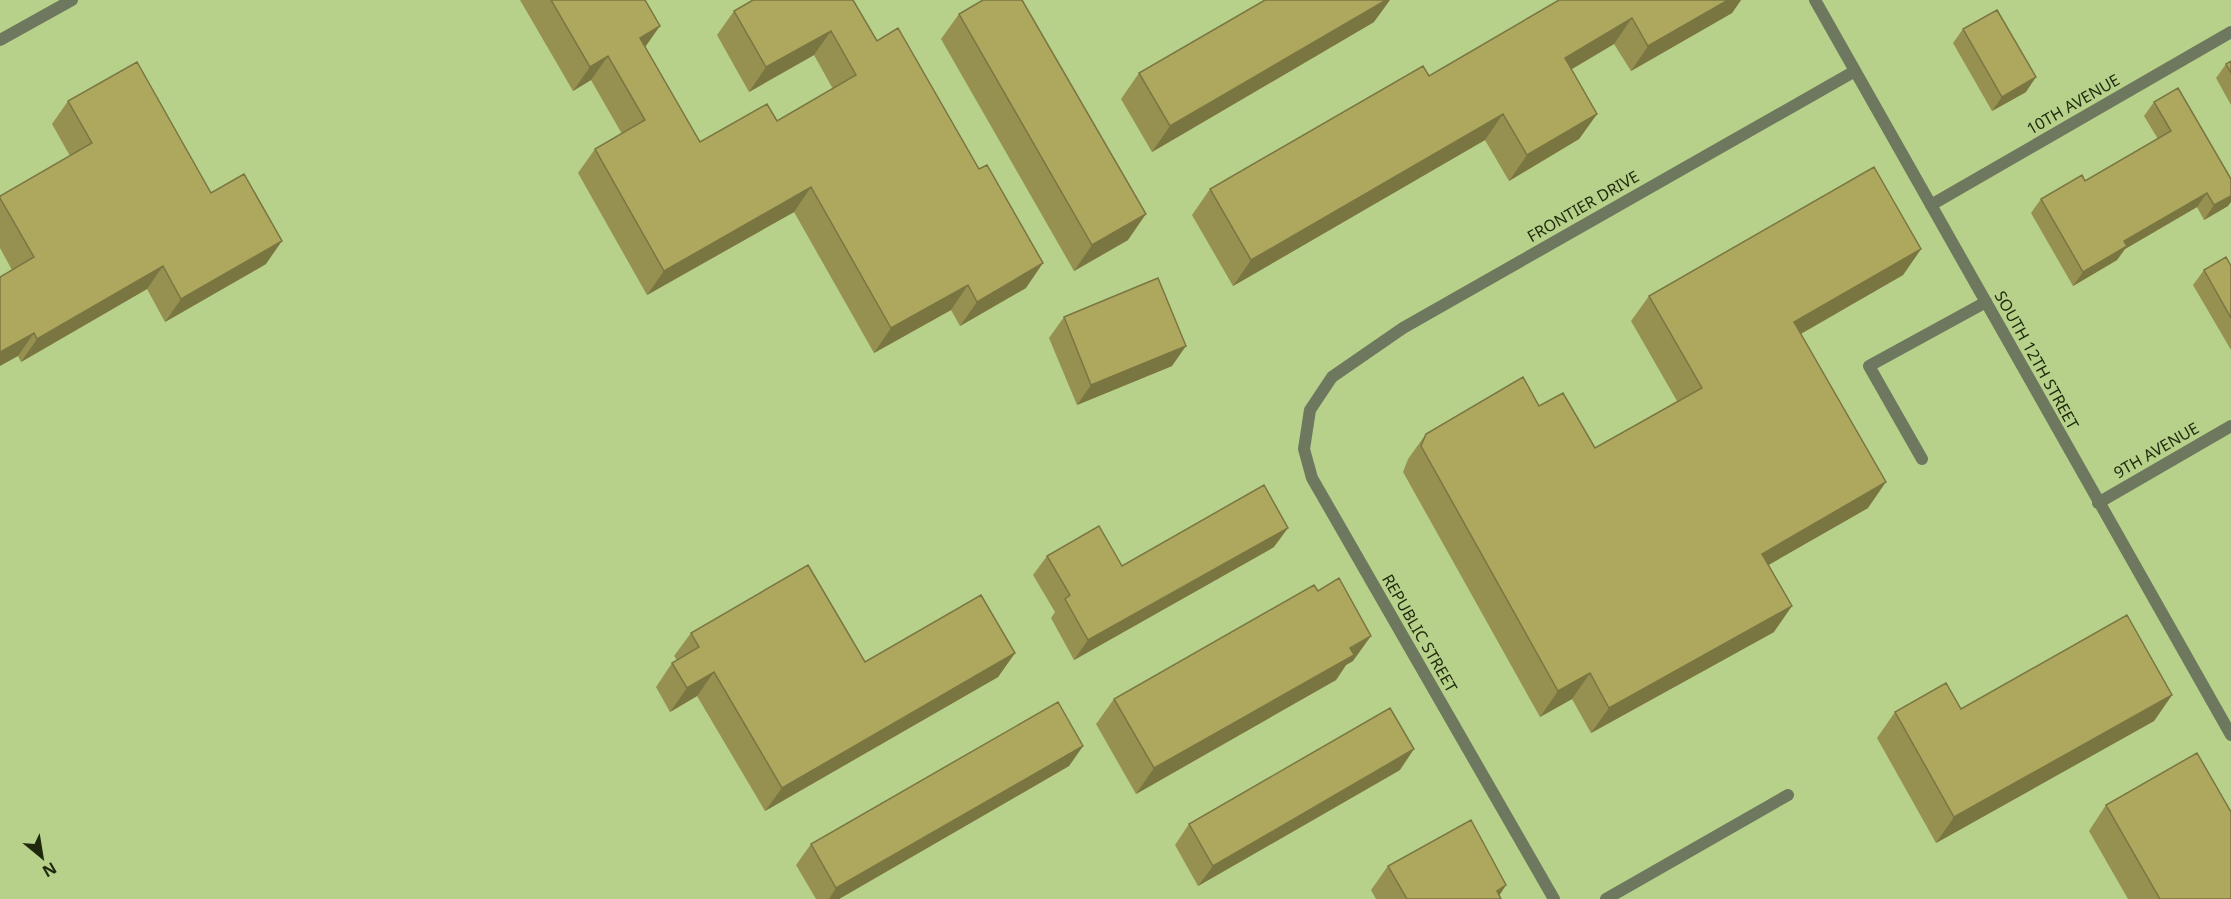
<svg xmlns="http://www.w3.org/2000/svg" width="2231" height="899" font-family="'Noto Sans',sans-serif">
<rect width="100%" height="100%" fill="#b7d18b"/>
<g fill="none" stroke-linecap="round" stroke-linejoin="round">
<path stroke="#6e785e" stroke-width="12" d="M 1922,459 L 1869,366 L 1986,302
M 1606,899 L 1788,795"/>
<path stroke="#6e785e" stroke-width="12" d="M 0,40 L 72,0
M 1931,205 L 2231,32
M 2098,503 L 2231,426
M 1554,899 L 1312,478 L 1304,449 L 1310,410 L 1332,377 L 1403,328 L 1855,71"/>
<path stroke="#6e785e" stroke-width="12" d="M 1815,0 L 2231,735"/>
</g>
<path fill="#969051" d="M 520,0 L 645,0 L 645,47 L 700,142 L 777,121 L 833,89 L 814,55 L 749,92 L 717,35 L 734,11 L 877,41 L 1026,288 L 960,326 L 951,310 L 874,353 L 794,212 L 647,295 L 578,173 L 595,149 L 622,134 L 591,80 L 573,91 Z
M 1559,0 L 1741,0 L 1732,13 L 1631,71 L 1614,44 L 1571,69 L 1597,114 L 1579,139 L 1509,181 L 1485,140 L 1233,286 L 1192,215 L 1210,189 L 1429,76 Z
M 959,14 L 1128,240 L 1074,271 L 941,39 Z
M 1374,22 L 1152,152 L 1121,99 L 1139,73 Z
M 1963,29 L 2026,92 L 1992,111 L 1953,43 Z
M 2231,61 L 2231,105 L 2216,78 L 2226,64 Z
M 68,101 L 211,193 L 266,264 L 165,322 L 147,289 L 21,362 L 18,356 L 12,270 L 0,248 L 0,196 L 70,156 L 52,124 Z
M 2154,102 L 2228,206 L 2204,220 L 2197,207 L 2125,249 L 2117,260 L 2073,286 L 2031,213 L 2041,199 L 2085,181 L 2158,139 L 2144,116 Z
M 1921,249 L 1903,275 L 1801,334 L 1868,508 L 1768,565 L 1774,632 L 1591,733 L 1572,699 L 1540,717 L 1403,472 L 1408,459 L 1426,434 L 1539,406 L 1595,448 L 1677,401 L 1631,321 L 1649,296 Z
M 2231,266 L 2231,350 L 2193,285 L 2204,270 Z
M 1064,317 L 1172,366 L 1077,405 L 1049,338 Z
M 1274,547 L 1074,660 L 1051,618 L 1055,612 L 1033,575 L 1047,556 L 1122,566 Z
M 691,633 L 865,662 L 1015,653 L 998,677 L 765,811 L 697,696 L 670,712 L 656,687 L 672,663 L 677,660 L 674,656 Z
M 1353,661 L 1346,665 L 1336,680 L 1136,794 L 1096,724 L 1114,699 Z
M 2172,695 L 2154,721 L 1936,843 L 1877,738 L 1895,712 L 1961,709 Z
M 1083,746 L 1069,766 L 839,899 L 816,899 L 796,865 L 811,844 Z
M 1400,770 L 1198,886 L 1175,845 L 1189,824 Z
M 2106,805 L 2231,899 L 2128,899 L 2089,831 Z
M 1388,866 L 1506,885 L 1499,895 L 1501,899 L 1376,899 L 1371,890 Z"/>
<path fill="#7a7642" d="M 1386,0 L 1390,0 L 1374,22 L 1152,152 L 1170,126 Z
M 1728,0 L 1741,0 L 1732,13 L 1631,71 L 1648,46 Z
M 1632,18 L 1614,44 L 1547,84 L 1565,58 Z
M 660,26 L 643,50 L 640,38 Z
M 831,31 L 814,55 L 749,92 L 766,67 Z
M 608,56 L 591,80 L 573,91 L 590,67 Z
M 2036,77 L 2026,92 L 1992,111 L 2002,97 Z
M 1503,114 L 1485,140 L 1233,286 L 1251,260 Z
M 1597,114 L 1579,139 L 1509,181 L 1527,155 Z
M 811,187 L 794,212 L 647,295 L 664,271 Z
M 2207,193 L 2197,207 L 2125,249 L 2117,260 L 2073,286 L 2083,272 L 2124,241 Z
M 2231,196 L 2231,202 L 2228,206 L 2204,220 L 2214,205 Z
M 1146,214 L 1128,240 L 1074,271 L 1092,245 Z
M 282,241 L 266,264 L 165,322 L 181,299 Z
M 1921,249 L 1903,275 L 1776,348 L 1794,322 Z
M 1043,263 L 1026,288 L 960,326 L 977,302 Z
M 163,266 L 147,289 L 21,362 L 37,339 Z
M 968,285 L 951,310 L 874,353 L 891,328 Z
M 34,333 L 18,356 L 0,366 L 0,352 Z
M 1186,346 L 1172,366 L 1077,405 L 1091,385 Z
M 1886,482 L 1868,508 L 1744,579 L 1762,554 Z
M 1288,528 L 1274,547 L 1074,660 L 1088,640 Z
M 1792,606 L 1774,632 L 1591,733 L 1609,708 Z
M 1371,636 L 1353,661 L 1346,665 L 1336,680 L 1136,794 L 1154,768 Z
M 1015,653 L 998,677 L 765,811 L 782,788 Z
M 714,672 L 697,696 L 670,712 L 687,688 Z
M 1590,673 L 1572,699 L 1540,717 L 1558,691 Z
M 2172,695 L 2154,721 L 1936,843 L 1954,817 Z
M 1083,746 L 1069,766 L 839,899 L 829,899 L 836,888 Z
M 1414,749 L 1400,770 L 1198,886 L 1213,866 Z
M 1506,885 L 1497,899 L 1497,891 Z"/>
<path fill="#aea85e" stroke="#7a7642" stroke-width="1.5" d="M 551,0 L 645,0 L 660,26 L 640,38 L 700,142 L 767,104 L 777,121 L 856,75 L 831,31 L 766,67 L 734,11 L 753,0 L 853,0 L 877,41 L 898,28 L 979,169 L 987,165 L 1043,263 L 977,302 L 968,285 L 891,328 L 811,187 L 664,271 L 595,149 L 645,120 L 608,56 L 590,67 Z
M 983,0 L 1022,0 L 1146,214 L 1092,245 L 959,14 Z
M 1265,0 L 1386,0 L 1170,126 L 1139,73 Z
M 1559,0 L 1728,0 L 1648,46 L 1632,18 L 1565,58 L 1597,114 L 1527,155 L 1503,114 L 1251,260 L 1210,189 L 1423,66 L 1429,76 Z
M 1997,10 L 2036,77 L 2002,97 L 1963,29 Z
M 2231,61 L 2231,73 L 2226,64 Z
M 137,62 L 211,193 L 244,174 L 282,241 L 181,299 L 163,266 L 37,339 L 34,333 L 0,352 L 0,277 L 34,257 L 0,198 L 0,196 L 92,143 L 68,101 Z
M 2178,88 L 2231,179 L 2231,196 L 2214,205 L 2207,193 L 2124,241 L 2127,246 L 2083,272 L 2041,199 L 2082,175 L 2085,181 L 2171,131 L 2154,102 Z
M 1874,167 L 1921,249 L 1794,322 L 1886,482 L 1762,554 L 1792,606 L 1609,708 L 1590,673 L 1558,691 L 1421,446 L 1426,434 L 1523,377 L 1539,406 L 1563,393 L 1595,448 L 1702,388 L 1649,296 Z
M 2226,257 L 2231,266 L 2231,318 L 2204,270 Z
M 1158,278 L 1186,346 L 1091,385 L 1064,317 Z
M 1264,485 L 1288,528 L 1088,640 L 1065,599 L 1070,595 L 1047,556 L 1099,526 L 1122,566 Z
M 808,565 L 865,662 L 981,595 L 1015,653 L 782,788 L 714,672 L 687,688 L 672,663 L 699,647 L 691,633 Z
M 1339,578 L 1371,636 L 1350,648 L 1354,655 L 1154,768 L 1114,699 L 1314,585 L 1318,591 Z
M 2127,615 L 2172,695 L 1954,817 L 1895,712 L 1946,683 L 1961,709 Z
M 1058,702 L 1083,746 L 836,888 L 811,844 Z
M 1390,708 L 1414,749 L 1213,866 L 1189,824 Z
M 2197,753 L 2231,812 L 2231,899 L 2160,899 L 2106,805 Z
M 1471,820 L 1506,885 L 1497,891 L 1501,899 L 1407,899 L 1388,866 Z"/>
<g text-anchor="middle" stroke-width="4.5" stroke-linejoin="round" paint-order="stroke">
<g font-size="16" fill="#1f280c" stroke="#b7d18b">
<text transform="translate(2073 104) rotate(-30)" y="6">10TH AVENUE</text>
<text transform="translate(1583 206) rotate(-30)" y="6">FRONTIER DRIVE</text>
<text transform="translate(2037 360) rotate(61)" y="6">SOUTH 12TH STREET</text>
<text transform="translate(2156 450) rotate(-30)" y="6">9TH AVENUE</text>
<text transform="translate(1420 633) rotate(60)" y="6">REPUBLIC STREET</text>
</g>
</g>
<g transform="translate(42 857) rotate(150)" stroke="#b7d18b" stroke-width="4.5" paint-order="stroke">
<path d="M0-4.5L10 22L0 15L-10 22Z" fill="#1f280c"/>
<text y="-9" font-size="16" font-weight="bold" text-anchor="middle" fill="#1f280c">N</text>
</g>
</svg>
